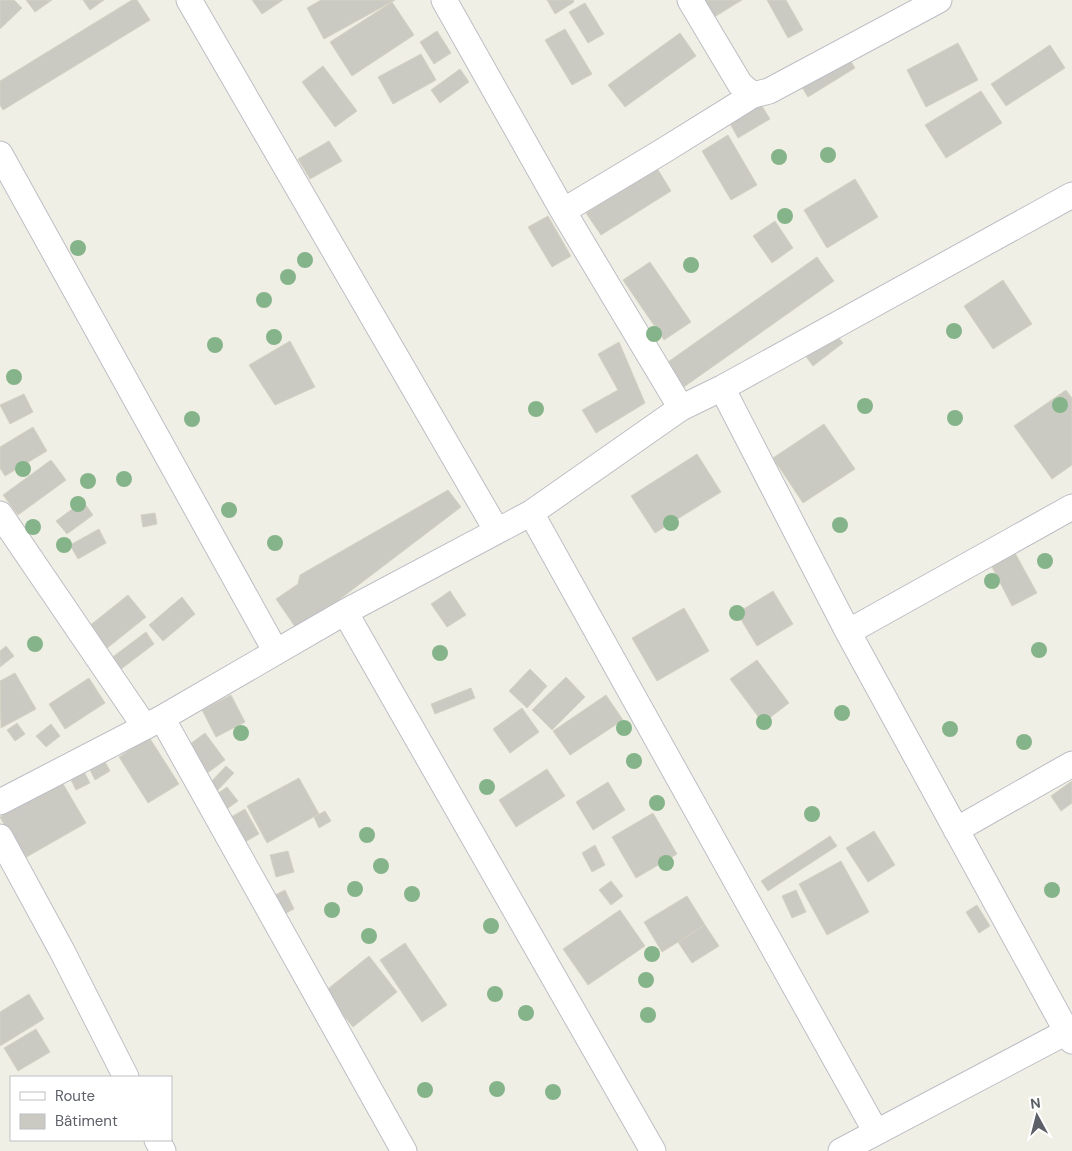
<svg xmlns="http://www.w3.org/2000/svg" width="1072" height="1151" font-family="'DM Sans',sans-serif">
<rect width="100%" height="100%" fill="#f0efe5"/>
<path fill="#cbcac2" stroke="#d5d2c3" d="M 0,0 L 14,0 L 22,8 L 0,29 Z
M 26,0 L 52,0 L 35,12 Z
M 83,0 L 104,0 L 90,10 Z
M 132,0 L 137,0 L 150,20 L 3,110 L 0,105 L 0,81 Z
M 252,0 L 283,0 L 262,14 Z
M 321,0 L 395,0 L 324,39 L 307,8 Z
M 547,0 L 573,0 L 574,2 L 555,14 Z
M 703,0 L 742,0 L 711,19 Z
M 767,0 L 786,0 L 803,30 L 788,38 Z
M 392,2 L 414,35 L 352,76 L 330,42 Z
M 585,3 L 604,34 L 588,43 L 569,12 Z
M 565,29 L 592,74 L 572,85 L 545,40 Z
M 437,31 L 451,53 L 434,64 L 420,42 Z
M 680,33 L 696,56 L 625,107 L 608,85 Z
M 958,43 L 978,80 L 926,107 L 907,70 Z
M 1050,45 L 1065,68 L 1006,106 L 991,84 Z
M 421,54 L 436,80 L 393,104 L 378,77 Z
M 847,55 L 855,68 L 808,97 L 800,84 Z
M 323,66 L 357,111 L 335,127 L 302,82 Z
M 460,69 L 469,82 L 440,103 L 431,90 Z
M 981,91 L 1002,123 L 946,158 L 925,125 Z
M 759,101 L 770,119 L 738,138 L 728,120 Z
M 728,135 L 757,185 L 731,200 L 702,151 Z
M 329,141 L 342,161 L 310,179 L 298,159 Z
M 657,168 L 671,191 L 601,235 L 586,213 Z
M 855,179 L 878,217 L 827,248 L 804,210 Z
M 548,216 L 571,256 L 552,267 L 528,227 Z
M 775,221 L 793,248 L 772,263 L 753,236 Z
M 817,257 L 834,281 L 681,389 L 665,364 Z
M 650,262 L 691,322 L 664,340 L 623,280 Z
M 1003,280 L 1032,324 L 993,349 L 964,306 Z
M 831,328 L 843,343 L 813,366 L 802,351 Z
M 290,341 L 315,387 L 275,405 L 249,365 Z
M 619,342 L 645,403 L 596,433 L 582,410 L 618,390 L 598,354 Z
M 1066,390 L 1072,398 L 1072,465 L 1052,479 L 1014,426 Z
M 24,394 L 33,412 L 10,424 L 0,405 Z
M 824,424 L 855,469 L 803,503 L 773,458 Z
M 33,427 L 47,451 L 5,476 L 0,468 L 0,447 Z
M 697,454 L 721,492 L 655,533 L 631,496 Z
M 51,460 L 66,480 L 18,515 L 3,495 Z
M 448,490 L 461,507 L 298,631 L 276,599 L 298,584 L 300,575 Z
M 83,501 L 93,515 L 67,534 L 56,521 Z
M 155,513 L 157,524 L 143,527 L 141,515 Z
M 99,529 L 106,543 L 78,559 L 70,545 Z
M 1014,551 L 1037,593 L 1012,606 L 990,563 Z
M 450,591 L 466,615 L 447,627 L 431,604 Z
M 773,591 L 793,624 L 757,646 L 737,613 Z
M 128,595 L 146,617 L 106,649 L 88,627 Z
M 182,597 L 195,614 L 163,641 L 149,625 Z
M 684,608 L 709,651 L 657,681 L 632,638 Z
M 146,632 L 154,644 L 116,673 L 106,662 Z
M 6,646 L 14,656 L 0,667 L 0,651 Z
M 757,660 L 789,703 L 763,723 L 730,679 Z
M 530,669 L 547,686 L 527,708 L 509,691 Z
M 15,673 L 36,709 L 1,728 L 0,681 Z
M 566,677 L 585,697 L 552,730 L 532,710 Z
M 89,678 L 105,703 L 65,729 L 49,704 Z
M 471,688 L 475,698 L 435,714 L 431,704 Z
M 231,695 L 245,722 L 216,737 L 202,710 Z
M 606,695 L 623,720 L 570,755 L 553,731 Z
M 522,708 L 539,732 L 510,753 L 493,729 Z
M 17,723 L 25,734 L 15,741 L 7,730 Z
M 51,724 L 60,736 L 46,747 L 36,736 Z
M 205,733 L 225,760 L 206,774 L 186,747 Z
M 149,737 L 179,784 L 148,803 L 119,757 Z
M 101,754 L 110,771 L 95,780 L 86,762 Z
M 226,766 L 234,773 L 216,792 L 209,784 Z
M 82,768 L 90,783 L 76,790 L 68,774 Z
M 547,769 L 565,796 L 516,827 L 499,800 Z
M 299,778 L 319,814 L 267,843 L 247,806 Z
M 1072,781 L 1072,803 L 1061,811 L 1051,796 Z
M 62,782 L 86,823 L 23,859 L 0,817 Z
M 608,782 L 625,810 L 593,830 L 576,802 Z
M 227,787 L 238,801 L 224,811 L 214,796 Z
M 245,809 L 259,834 L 245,842 L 231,817 Z
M 325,811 L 331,821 L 319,828 L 314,817 Z
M 653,813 L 677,854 L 636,878 L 612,837 Z
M 874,831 L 895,865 L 868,882 L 846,848 Z
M 830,836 L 837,846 L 768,891 L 761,881 Z
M 595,845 L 605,865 L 592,872 L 582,853 Z
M 288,851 L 294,872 L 276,877 L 270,855 Z
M 841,861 L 869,912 L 827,935 L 799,884 Z
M 611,881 L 623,896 L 611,905 L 599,890 Z
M 285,890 L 294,909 L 278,917 L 269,898 Z
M 796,890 L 806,912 L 792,918 L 782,896 Z
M 687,896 L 705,925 L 662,952 L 644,922 Z
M 977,905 L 990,926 L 979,933 L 966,912 Z
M 620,910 L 645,946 L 588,985 L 563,949 Z
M 705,925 L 719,946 L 692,963 L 678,942 Z
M 405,943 L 447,1005 L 422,1022 L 380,960 Z
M 369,956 L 397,992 L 353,1027 L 324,992 Z
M 29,994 L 44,1019 L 0,1046 L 0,1012 Z
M 36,1029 L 50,1052 L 18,1071 L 4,1048 Z"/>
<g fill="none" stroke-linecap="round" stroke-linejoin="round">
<g stroke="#bdbec5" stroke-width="27">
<path id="street" d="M 189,0 L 497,531
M 444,0 L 563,211 L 681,408
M 690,0 L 740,84 L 753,95 L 769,91 L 939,0
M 0,154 L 276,652
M 563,211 L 663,151 L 753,95
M 722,388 L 848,632 L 1072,1041
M 531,513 L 876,1132
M 0,514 L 145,727
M 345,612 L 653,1151
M 848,632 L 1072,507
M 162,718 L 404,1151
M 0,802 L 162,718 L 345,612 L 531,513 L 681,408 L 722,388 L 1072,195
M 956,830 L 1072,764
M 0,837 L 62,951 L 126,1077
M 157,1140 L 163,1151
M 841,1151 L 1072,1029"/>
</g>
<use href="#street" stroke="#fff" stroke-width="25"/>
</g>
<g fill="#86b48a">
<circle cx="828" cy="155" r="8"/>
<circle cx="779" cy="157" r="8"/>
<circle cx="785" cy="216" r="8"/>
<circle cx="78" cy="248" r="8"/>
<circle cx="305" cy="260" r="8"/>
<circle cx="691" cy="265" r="8"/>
<circle cx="288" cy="277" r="8"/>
<circle cx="264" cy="300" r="8"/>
<circle cx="954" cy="331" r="8"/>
<circle cx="654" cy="334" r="8"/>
<circle cx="274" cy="337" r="8"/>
<circle cx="215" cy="345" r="8"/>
<circle cx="14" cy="377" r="8"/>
<circle cx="1060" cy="405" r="8"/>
<circle cx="865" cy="406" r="8"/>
<circle cx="536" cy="409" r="8"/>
<circle cx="955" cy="418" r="8"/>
<circle cx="192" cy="419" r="8"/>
<circle cx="23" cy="469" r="8"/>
<circle cx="124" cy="479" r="8"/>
<circle cx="88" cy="481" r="8"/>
<circle cx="78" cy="504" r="8"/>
<circle cx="229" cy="510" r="8"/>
<circle cx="671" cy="523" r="8"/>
<circle cx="840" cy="525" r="8"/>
<circle cx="33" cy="527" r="8"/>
<circle cx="275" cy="543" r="8"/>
<circle cx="64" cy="545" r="8"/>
<circle cx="1045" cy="561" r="8"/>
<circle cx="992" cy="581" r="8"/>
<circle cx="737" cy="613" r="8"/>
<circle cx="35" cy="644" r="8"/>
<circle cx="1039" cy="650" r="8"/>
<circle cx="440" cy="653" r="8"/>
<circle cx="842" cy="713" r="8"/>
<circle cx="764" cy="722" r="8"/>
<circle cx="624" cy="728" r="8"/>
<circle cx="950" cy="729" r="8"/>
<circle cx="241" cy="733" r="8"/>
<circle cx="1024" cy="742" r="8"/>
<circle cx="634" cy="761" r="8"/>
<circle cx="487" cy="787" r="8"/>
<circle cx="657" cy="803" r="8"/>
<circle cx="812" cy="814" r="8"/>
<circle cx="367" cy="835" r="8"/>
<circle cx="666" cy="863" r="8"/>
<circle cx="381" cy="866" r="8"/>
<circle cx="355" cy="889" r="8"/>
<circle cx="1052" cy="890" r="8"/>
<circle cx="412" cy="894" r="8"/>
<circle cx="332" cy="910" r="8"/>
<circle cx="491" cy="926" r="8"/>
<circle cx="369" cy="936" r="8"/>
<circle cx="652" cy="954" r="8"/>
<circle cx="646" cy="980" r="8"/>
<circle cx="495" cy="994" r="8"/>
<circle cx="526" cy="1013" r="8"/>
<circle cx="648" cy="1015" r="8"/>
<circle cx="497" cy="1089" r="8"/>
<circle cx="425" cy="1090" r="8"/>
<circle cx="553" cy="1092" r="8"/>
</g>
<rect x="10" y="1076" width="162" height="65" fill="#ffffff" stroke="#bebfc2"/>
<rect x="20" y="1092" width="25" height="8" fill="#ffffff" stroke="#bebfc2"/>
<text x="55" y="1101" font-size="15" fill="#5d6067">Route</text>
<rect x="20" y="1114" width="25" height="15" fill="#cbcac2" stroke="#bebfc2"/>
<text x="55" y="1126" font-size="15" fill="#5d6067">Bâtiment</text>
<g transform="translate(1037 1116) rotate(353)" stroke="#ffffff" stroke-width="4" paint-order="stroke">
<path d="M0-4L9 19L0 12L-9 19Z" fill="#5d6067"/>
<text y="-8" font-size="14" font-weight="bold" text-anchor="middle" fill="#5d6067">N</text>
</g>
</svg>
